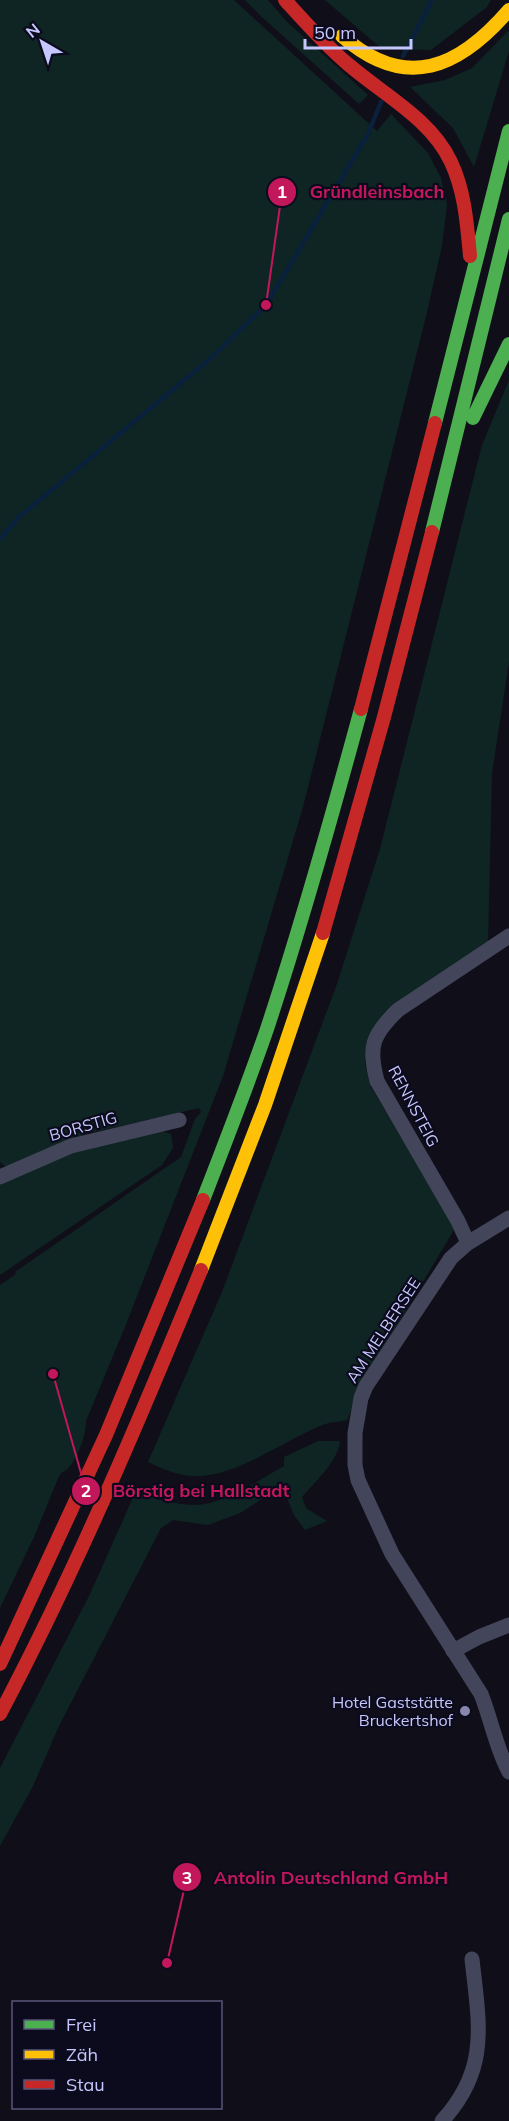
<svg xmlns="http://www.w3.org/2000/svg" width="509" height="2121" font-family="Mulish,sans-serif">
<rect width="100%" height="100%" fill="#100f19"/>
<path fill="#0e2523" d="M 0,0 L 234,0 L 377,131 L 391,114 L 428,153 L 441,178 L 447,205 L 442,246 L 426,316 L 303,807 L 223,1076 L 125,1327 L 86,1421 C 86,1436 76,1467 61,1473 L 59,1476 L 34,1537 L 0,1608 L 0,1285 L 16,1274 L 15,1272 L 181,1157 L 195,1119 L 201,1112 L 199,1108 L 85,1134 L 6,1167 L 0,1162 Z
M 245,0 L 268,0 L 287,22 L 368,95 L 359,104 L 264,19 Z
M 325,0 L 491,0 L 487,7 L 431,50 L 382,49 Z
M 509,30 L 509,51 L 474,167 L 453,128 L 410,87 L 445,80 L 472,68 Z
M 509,380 L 509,662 L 492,773 L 488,943 L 381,1017 L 368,1044 L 365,1063 L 371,1087 L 455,1228 L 361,1386 L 347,1420 C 339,1422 328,1422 320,1426 C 283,1441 233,1479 192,1476 C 177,1475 162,1469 148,1462 L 222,1292 L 337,984 L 380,849 L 482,445 Z
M 156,1129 L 171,1134 L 173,1148 L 162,1165 L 0,1275 L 0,1183 L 40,1161 Z
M 318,1441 L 340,1441 C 339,1460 314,1483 302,1497 L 306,1508 L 327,1521 L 305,1530 L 294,1515 L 282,1486 L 240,1513 L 208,1525 L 173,1520 L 161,1528 L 58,1728 L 33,1786 L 0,1846 L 0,1768 L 90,1594 L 135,1493 C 154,1498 175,1505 195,1505 C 223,1505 259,1480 284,1466 L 284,1457 Z"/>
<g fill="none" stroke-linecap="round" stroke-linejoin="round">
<path stroke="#09213c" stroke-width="4.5" d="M 403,56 L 432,0
M 0,539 L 19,517 L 210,359 L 266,305 L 368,134 L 381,102"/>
<path stroke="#43455a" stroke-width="15" d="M 0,1177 L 71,1146 L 179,1120
M 509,1218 L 468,1243 L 451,1258 L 366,1386 L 361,1398 L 355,1433 L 355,1465 L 358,1480 L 392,1554 L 481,1694 C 491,1719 496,1748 509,1772
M 468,1243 L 458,1221 L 377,1081 C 368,1047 372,1035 398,1010 L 509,936
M 453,1651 L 479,1637 L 509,1625
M 442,2121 C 490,2069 479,2024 472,1959"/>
<path stroke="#4caf50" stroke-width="14" d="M 473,418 L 509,344
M 435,423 L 509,131
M 432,532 L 509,219
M 203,1200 C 225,1143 247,1087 267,1029 C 302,923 332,816 361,709"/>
<path stroke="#ffc107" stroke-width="14" d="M 342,36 C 406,92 459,68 509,10
M 201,1270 L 265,1105 L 323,933"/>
<path stroke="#c62828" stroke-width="14" d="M 285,0 C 305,22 326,46 349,65 C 384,95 431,119 451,162 C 465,192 467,224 470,256
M 361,709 L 435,423
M 323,933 L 384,717 L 432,532
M 0,1664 L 106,1435 L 203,1200
M 0,1714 C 76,1570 139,1421 201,1270"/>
</g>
<circle fill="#8787ae" stroke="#0c0b1d" stroke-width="2" cx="465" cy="1711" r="6"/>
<g text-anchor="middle" stroke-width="4.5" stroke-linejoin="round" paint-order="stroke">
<g font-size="16" fill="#c7c7ff" stroke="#0c0b1d">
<text transform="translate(414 1106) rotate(62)" y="6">RENNSTEIG</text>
<text transform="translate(83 1126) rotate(-16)" y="6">BORSTIG</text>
<text transform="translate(383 1330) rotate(-57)" y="6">AM MELBERSEE</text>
</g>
<g font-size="16" fill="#c7c7ff" stroke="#0c0b1d" text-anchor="end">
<text x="453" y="1708">Hotel Gaststätte<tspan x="453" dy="18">Bruckertshof</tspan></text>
</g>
</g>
<path fill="none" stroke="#c2185b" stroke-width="2" d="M266 305L282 192M53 1374L86 1491M167 1963L187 1877"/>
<g fill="#c2185b" stroke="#0c0b1d" stroke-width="2">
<circle cx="266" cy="305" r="6"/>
<circle cx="53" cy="1374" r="6"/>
<circle cx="167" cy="1963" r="6"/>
<circle cx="282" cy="192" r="15"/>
<circle cx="86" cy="1491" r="15"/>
<circle cx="187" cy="1877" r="15"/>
</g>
<g font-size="18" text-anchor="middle" font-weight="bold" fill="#fff">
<text x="282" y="198">1</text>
<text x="86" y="1497">2</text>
<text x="187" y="1884">3</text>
</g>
<g font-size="18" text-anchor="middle" font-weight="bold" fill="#c2185b" stroke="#0c0b1d" stroke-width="4.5" stroke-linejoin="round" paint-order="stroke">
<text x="377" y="198">Gründleinsbach</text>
<text x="201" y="1497">Börstig bei Hallstadt</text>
<text x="331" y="1884">Antolin Deutschland GmbH</text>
</g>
<rect x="12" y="2001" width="210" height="108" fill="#0c0b1d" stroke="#575677" stroke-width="1.5"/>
<rect x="24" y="2020" width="30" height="9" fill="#4caf50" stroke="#575677" stroke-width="1.5"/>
<text x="66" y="2031" font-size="18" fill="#c7c7ff">Frei</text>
<rect x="24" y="2050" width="30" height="9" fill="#ffc107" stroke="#575677" stroke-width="1.5"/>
<text x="66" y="2061" font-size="18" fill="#c7c7ff">Zäh</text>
<rect x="24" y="2080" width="30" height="9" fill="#c62828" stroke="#575677" stroke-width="1.5"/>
<text x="66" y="2091" font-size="18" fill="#c7c7ff">Stau</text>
<g transform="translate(42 42) rotate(321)" stroke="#0c0b1d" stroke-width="4.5" paint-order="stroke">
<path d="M0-4.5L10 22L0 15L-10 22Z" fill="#c7c7ff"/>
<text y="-9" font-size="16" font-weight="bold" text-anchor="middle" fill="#c7c7ff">N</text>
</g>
<path d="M305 39v9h106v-9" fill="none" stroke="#c7c7ff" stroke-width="3"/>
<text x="314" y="39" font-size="18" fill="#c7c7ff" stroke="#0c0b1d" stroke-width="4.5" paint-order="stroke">50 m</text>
</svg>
